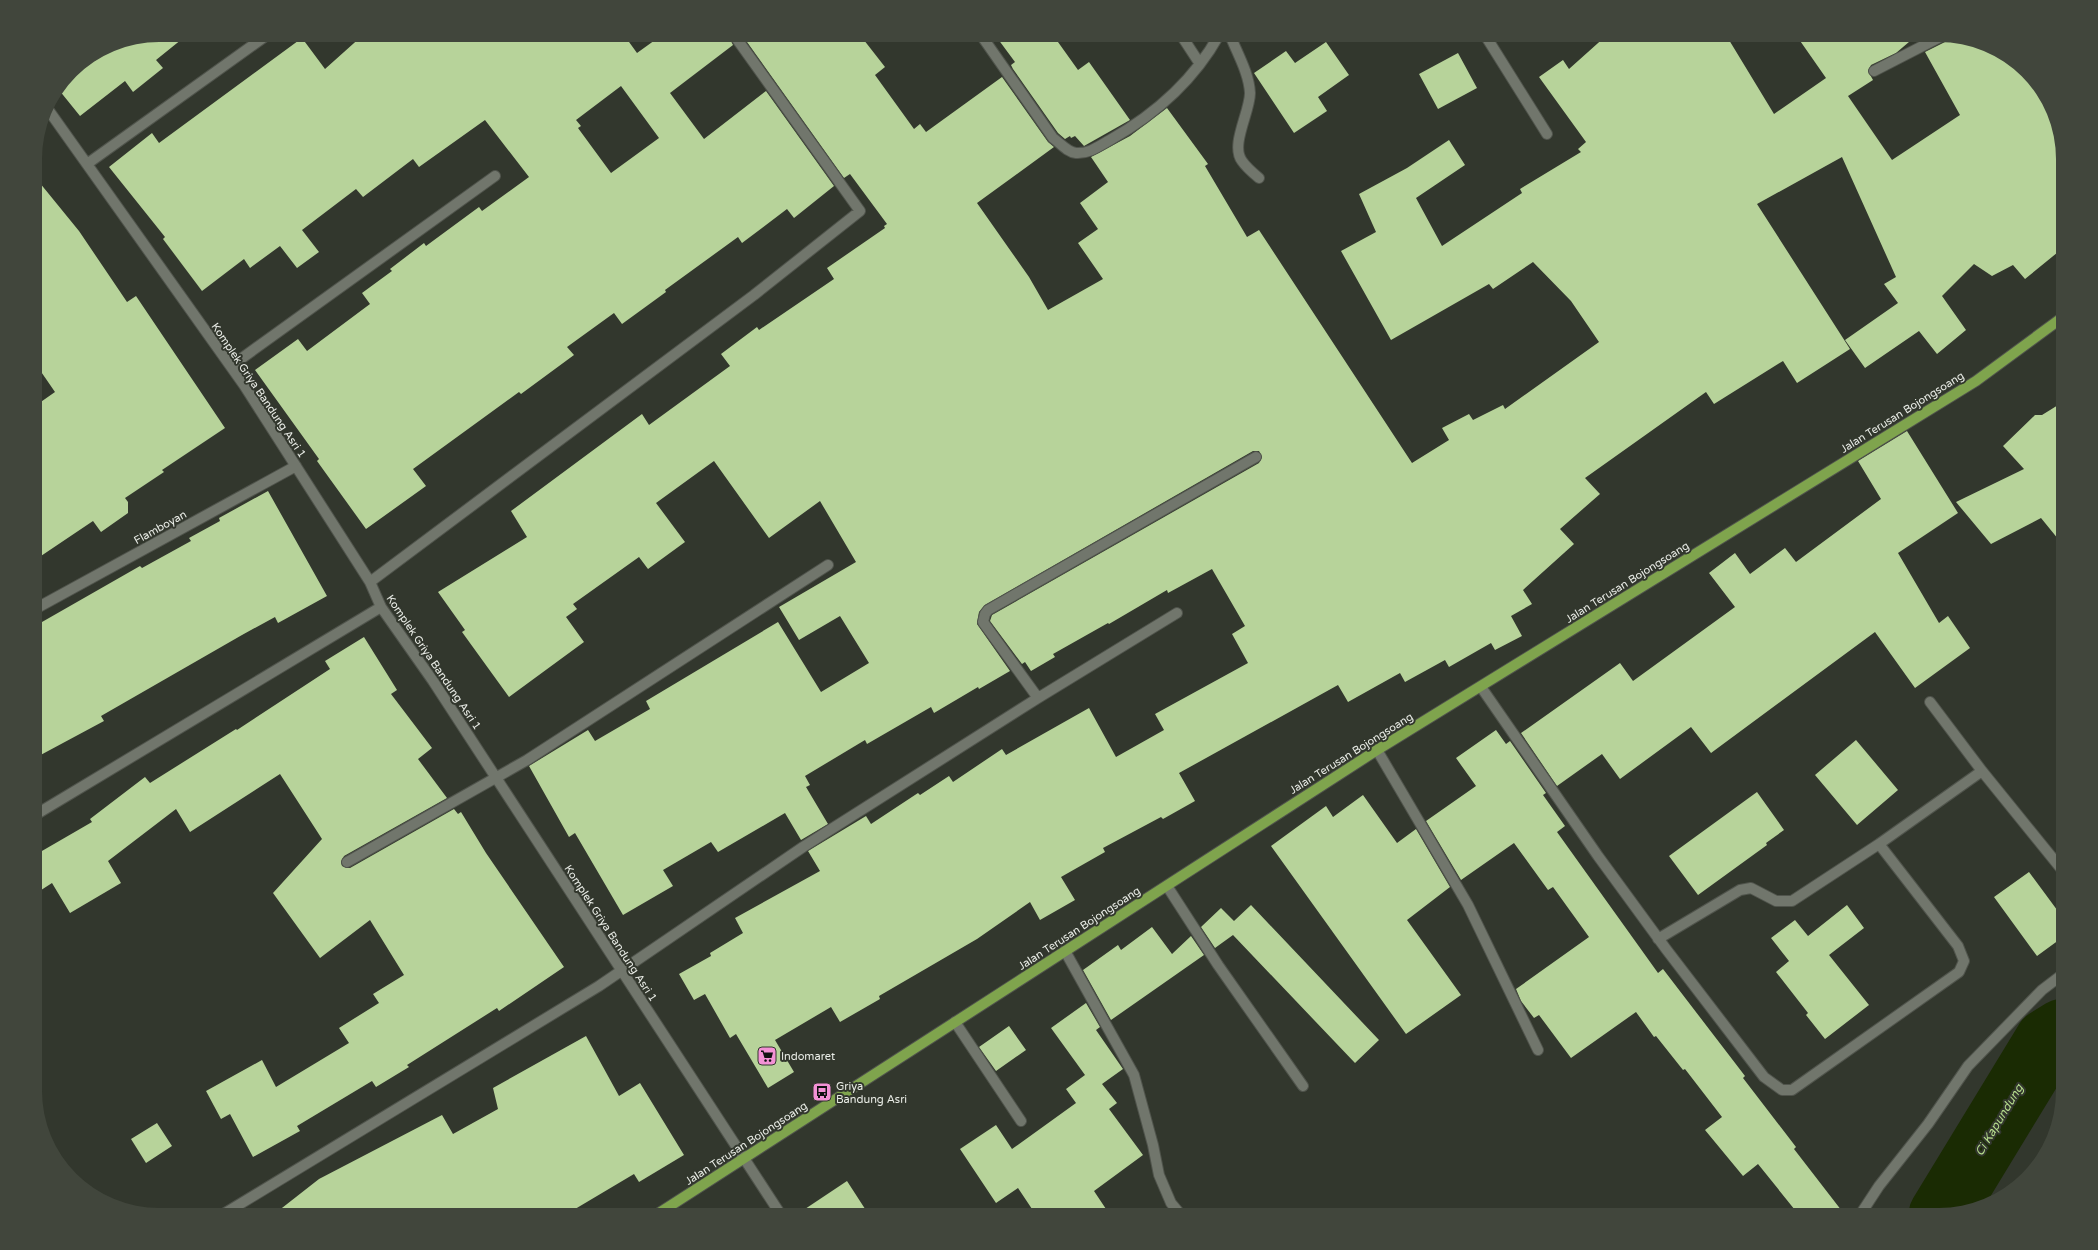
<svg xmlns="http://www.w3.org/2000/svg" width="2098" height="1250" font-family="'Varela Round',sans-serif">
<rect width="100%" height="100%" fill="#32372d"/>
<g fill="none" stroke-linecap="round" stroke-linejoin="round">
<path stroke="#1a2b03" stroke-width="65" d="M 1941,1215 L 2047,1041 L 2063,1031"/>
</g>
<path fill="#b7d39a" fill-rule="evenodd" d="M 159,35 L 187,35 L 156,60 L 163,68 L 133,92 L 125,81 L 80,116 L 59,90 L 71,71 L 112,44 Z
M 363,35 L 624,35 L 637,53 L 662,35 L 728,35 L 733,45 L 670,93 L 704,139 L 766,91 L 834,186 L 794,218 L 787,209 L 742,243 L 738,237 L 665,290 L 666,292 L 622,324 L 614,313 L 567,347 L 574,355 L 521,394 L 519,392 L 413,469 L 426,486 L 366,529 L 317,461 L 319,459 L 255,370 L 298,339 L 307,351 L 370,304 L 362,293 L 392,271 L 390,269 L 424,243 L 426,246 L 479,207 L 482,211 L 529,177 L 485,120 L 419,167 L 413,159 L 363,197 L 356,189 L 302,230 L 319,252 L 297,268 L 280,246 L 250,268 L 244,259 L 202,291 L 163,239 L 165,237 L 109,167 L 152,133 L 159,143 L 302,38 L 325,69 ZM 621,86 L 659,138 L 611,173 L 578,128 L 581,126 L 576,120 Z
M 742,35 L 860,35 L 885,67 L 875,75 L 914,129 L 920,124 L 926,132 L 1002,77 L 1048,142 L 1054,147 L 977,203 L 1029,277 L 1048,310 L 1103,279 L 1078,243 L 1098,229 L 1080,203 L 1108,182 L 1091,157 L 1130,136 L 1167,108 L 1208,164 L 1205,166 L 1247,237 L 1259,230 L 1412,463 L 1449,440 L 1442,428 L 1469,414 L 1473,420 L 1503,405 L 1505,409 L 1599,342 L 1571,301 L 1533,262 L 1493,289 L 1489,284 L 1391,340 L 1341,251 L 1376,232 L 1359,194 L 1407,168 L 1449,140 L 1465,165 L 1416,198 L 1442,246 L 1522,193 L 1520,189 L 1581,152 L 1578,149 L 1586,142 L 1539,77 L 1563,60 L 1569,69 L 1607,35 L 1726,35 L 1774,114 L 1826,78 L 1796,35 L 1930,35 L 1918,41 L 1916,36 L 1896,53 L 1871,65 L 1868,71 L 1873,80 L 1848,96 L 1892,160 L 1960,115 L 1925,52 L 1945,42 L 1948,37 L 2001,52 L 2046,97 L 2063,151 L 2063,248 L 2025,279 L 2013,265 L 1992,276 L 1974,264 L 1942,296 L 1966,330 L 1937,354 L 1919,331 L 1865,368 L 1845,340 L 1898,303 L 1884,284 L 1896,277 L 1842,157 L 1757,204 L 1850,349 L 1797,383 L 1783,361 L 1714,404 L 1706,392 L 1585,478 L 1600,494 L 1560,529 L 1574,544 L 1523,590 L 1532,604 L 1511,616 L 1522,636 L 1495,650 L 1491,643 L 1449,667 L 1445,660 L 1405,682 L 1400,673 L 1348,702 L 1338,685 L 1179,773 L 1195,801 L 1163,819 L 1161,817 L 1103,848 L 1105,852 L 1061,877 L 1075,900 L 1040,920 L 1030,902 L 977,939 L 879,996 L 880,999 L 840,1022 L 831,1007 L 775,1040 L 794,1072 L 768,1088 L 736,1034 L 730,1038 L 705,994 L 694,1000 L 679,974 L 711,956 L 710,953 L 743,933 L 735,918 L 820,871 L 808,851 L 866,816 L 871,824 L 918,793 L 920,795 L 949,776 L 953,782 L 1002,749 L 1006,755 L 1089,708 L 1116,757 L 1164,730 L 1155,714 L 1248,663 L 1232,634 L 1245,626 L 1212,569 L 1168,593 L 1167,590 L 1109,624 L 1108,623 L 1053,654 L 1055,657 L 1031,671 L 1025,662 L 1022,664 L 990,621 L 992,615 L 1259,463 L 1262,457 L 1259,451 L 1253,451 L 985,605 L 979,612 L 977,624 L 1010,671 L 979,689 L 978,687 L 934,713 L 931,707 L 867,744 L 865,740 L 805,776 L 810,785 L 806,787 L 828,824 L 801,840 L 785,813 L 718,852 L 711,842 L 663,870 L 673,886 L 623,915 L 575,833 L 569,837 L 529,766 L 588,730 L 595,741 L 650,709 L 646,701 L 778,622 L 821,692 L 869,663 L 840,616 L 799,640 L 779,607 L 856,562 L 820,501 L 769,538 L 714,461 L 656,503 L 685,542 L 648,569 L 639,557 L 573,604 L 577,609 L 566,617 L 584,642 L 509,697 L 462,632 L 465,630 L 438,592 L 527,537 L 511,511 L 642,414 L 649,425 L 730,366 L 721,354 L 757,327 L 759,330 L 834,279 L 827,268 L 885,228 L 884,226 L 887,224 L 850,174 L 844,178 Z
M 995,35 L 1053,35 L 1078,70 L 1089,62 L 1130,120 L 1084,146 L 1075,136 L 1071,138 L 1070,136 L 1065,139 L 1058,133 L 1013,69 L 1011,65 L 1015,62 Z
M 1326,42 L 1349,75 L 1318,97 L 1327,111 L 1294,133 L 1254,73 L 1286,51 L 1295,63 Z
M 1458,53 L 1477,88 L 1438,109 L 1419,74 Z
M 35,177 L 79,231 L 127,302 L 136,296 L 225,428 L 162,470 L 164,472 L 125,498 L 128,502 L 128,513 L 101,532 L 93,521 L 35,560 L 35,406 L 55,392 L 35,363 Z
M 2063,402 L 2063,545 L 2041,518 L 1991,544 L 1956,502 L 2024,469 L 2003,446 L 2035,415 L 2042,415 Z
M 1907,431 L 1958,513 L 1898,553 L 1939,623 L 1948,616 L 1970,648 L 1915,688 L 1875,632 L 1711,753 L 1691,727 L 1620,779 L 1602,754 L 1557,786 L 1521,733 L 1620,663 L 1633,681 L 1735,607 L 1709,573 L 1735,553 L 1750,574 L 1785,548 L 1796,562 L 1881,499 L 1858,461 Z
M 268,491 L 327,596 L 278,623 L 275,617 L 242,635 L 101,716 L 104,721 L 35,758 L 35,626 L 140,566 L 142,568 L 191,541 L 189,538 L 220,521 L 219,518 Z
M 364,637 L 397,690 L 391,694 L 432,748 L 418,759 L 447,798 L 344,856 L 341,862 L 342,866 L 347,868 L 350,868 L 454,809 L 458,814 L 461,812 L 486,853 L 564,967 L 499,1011 L 497,1008 L 407,1065 L 409,1067 L 376,1087 L 372,1081 L 297,1126 L 300,1131 L 253,1157 L 230,1114 L 221,1119 L 206,1091 L 262,1060 L 276,1087 L 349,1043 L 339,1028 L 379,1003 L 373,994 L 404,975 L 370,920 L 320,958 L 273,893 L 322,839 L 280,774 L 190,832 L 176,809 L 108,861 L 121,883 L 70,913 L 52,883 L 35,894 L 35,855 L 92,822 L 90,819 L 145,777 L 150,783 L 236,729 L 237,730 L 330,669 L 325,661 Z
M 1496,730 L 1506,744 L 1510,741 L 1546,793 L 1543,795 L 1565,826 L 1557,832 L 1658,973 L 1663,969 L 1745,1076 L 1743,1078 L 1796,1147 L 1794,1149 L 1845,1215 L 1799,1215 L 1758,1164 L 1743,1176 L 1705,1130 L 1722,1117 L 1685,1069 L 1683,1070 L 1656,1036 L 1654,1037 L 1636,1012 L 1571,1058 L 1539,1015 L 1534,1018 L 1521,1001 L 1516,989 L 1589,937 L 1553,887 L 1548,890 L 1514,843 L 1461,880 L 1426,821 L 1476,786 L 1456,758 Z
M 1856,740 L 1898,790 L 1857,825 L 1815,775 Z
M 1757,792 L 1784,830 L 1766,843 L 1767,845 L 1698,895 L 1669,856 Z
M 1363,795 L 1397,843 L 1416,829 L 1450,887 L 1407,920 L 1461,995 L 1406,1034 L 1271,846 L 1326,806 L 1333,817 Z
M 2029,872 L 2063,918 L 2063,937 L 2037,956 L 1994,897 Z
M 1251,905 L 1379,1040 L 1355,1063 L 1233,935 L 1215,948 L 1201,927 L 1221,908 L 1234,921 Z
M 1847,905 L 1864,928 L 1829,955 L 1869,1005 L 1825,1039 L 1806,1015 L 1808,1013 L 1776,972 L 1789,961 L 1771,938 L 1795,920 L 1808,936 Z
M 1152,927 L 1172,954 L 1191,936 L 1204,955 L 1111,1020 L 1083,970 L 1118,945 L 1121,950 Z
M 1086,1003 L 1100,1027 L 1096,1030 L 1123,1069 L 1102,1084 L 1117,1103 L 1109,1109 L 1143,1155 L 1094,1191 L 1110,1215 L 1036,1215 L 1018,1188 L 996,1203 L 960,1149 L 996,1125 L 1012,1149 L 1076,1103 L 1066,1089 L 1085,1075 L 1051,1028 Z
M 1009,1026 L 1026,1050 L 996,1071 L 979,1047 Z
M 586,1036 L 619,1096 L 640,1083 L 684,1155 L 639,1182 L 634,1174 L 565,1215 L 273,1215 L 319,1179 L 442,1115 L 453,1134 L 498,1109 L 493,1088 Z
M 157,1123 L 172,1146 L 146,1163 L 131,1139 Z
M 847,1181 L 869,1215 L 796,1215 Z"/>
<g fill="none" stroke-linecap="round" stroke-linejoin="round">
<g stroke="#50544c" stroke-width="12">
<path id="service" d="M 1167,886 L 1218,965 L 1303,1086
M 1065,951 L 1134,1075 L 1153,1145 L 1159,1175 L 1171,1203 L 1181,1215
M 955,1022 L 1021,1121"/>
</g>
<g stroke="#50544c" stroke-width="12">
<path id="minor" d="M 981,35 L 1053,138 C 1060,143 1067,152 1076,153 C 1089,154 1099,146 1110,140 C 1154,115 1194,80 1219,35
M 1181,35 L 1200,64
M 1230,35 C 1237,53 1249,73 1250,93 C 1250,112 1230,145 1242,161 C 1246,167 1253,173 1259,178
M 1485,35 L 1547,134
M 1874,71 L 1942,36
M 47,108 L 244,385 L 370,582 L 381,607 L 433,681 L 781,1215
M 87,164 L 267,35
M 231,366 L 495,176
M 370,582 L 754,295 L 860,211 L 734,35
M 35,609 L 296,466
M 1481,687 L 1598,856 L 1666,949 L 1764,1077 L 1782,1090 L 1792,1090 L 1959,972 L 1964,961 L 1958,946 L 1879,844
M 1038,698 L 983,622 L 985,614 L 988,610 L 1256,457
M 1930,702 L 1982,771 L 2063,871
M 1377,750 L 1468,905 L 1538,1050
M 35,815 L 381,607
M 347,862 L 527,760 L 828,565
M 1658,939 L 1740,890 L 1751,888 L 1776,901 L 1792,901 L 1879,844 L 1982,771
M 222,1215 L 599,986 L 803,847 L 1038,698 L 1177,613
M 1860,1215 L 1879,1186 L 1928,1124 L 1968,1066 L 2042,990 L 2063,974"/>
</g>
<g stroke="#50544c" stroke-width="12">
<path id="primary" d="M 656,1215 L 1377,750 L 1976,381 L 2063,317"/>
</g>
<use href="#service" stroke="#71766c" stroke-width="10"/>
<use href="#minor" stroke="#71766c" stroke-width="10"/>
<use href="#primary" stroke="#7fa44d" stroke-width="10"/>
</g>
<defs>
<g id="supermarket-square" transform="scale(1)"><rect x="-9" y="-9" width="18" height="18" rx="4" fill="#f391d5" stroke="#32372d"/><path d="M-6-5.5h2.5l.6 2H6L4.5 2H-2.5L-4.4-4H-6ZM-1.5 3.2a1.3 1.3 0 1 0 .1 0ZM3 3.2a1.3 1.3 0 1 0 .1 0Z" fill="#111"/></g>
<g id="bus-square" transform="scale(1)"><rect x="-9" y="-9" width="18" height="18" rx="4" fill="#f391d5" stroke="#32372d"/><path d="M-5-6H5V4H4V6H2V4H-2V6H-4V4H-5ZM-3.5-4V0h7V-4ZM-3.5 1.2v1.5H-2V1.2ZM2 1.2v1.5H3.5V1.2Z" fill="#111"/></g>
</defs>
<g fill-rule="evenodd">
<use href="#supermarket-square" x="767" y="1056"/>
<use href="#bus-square" x="822" y="1092"/>
</g>
<g text-anchor="middle" stroke-width="4" stroke-linejoin="round" paint-order="stroke">
<g font-size="11" fill="#eaede7" stroke="#32372d">
<text transform="translate(259 390) rotate(56)" y="4">Komplek Griya Bandung Asri 1</text>
<text transform="translate(1902 412) rotate(-32)" y="4">Jalan Terusan Bojongsoang</text>
<text transform="translate(160 527) rotate(-29)" y="4">Flamboyan</text>
<text transform="translate(1627 582) rotate(-32)" y="4">Jalan Terusan Bojongsoang</text>
<text transform="translate(434 662) rotate(56)" y="4">Komplek Griya Bandung Asri 1</text>
<text transform="translate(1351 753) rotate(-32)" y="4">Jalan Terusan Bojongsoang</text>
<text transform="translate(1079 928) rotate(-33)" y="4">Jalan Terusan Bojongsoang</text>
<text transform="translate(611 933) rotate(57)" y="4">Komplek Griya Bandung Asri 1</text>
<text transform="translate(746 1143) rotate(-33)" y="4">Jalan Terusan Bojongsoang</text>
</g>
<g font-size="11" fill="#eaede7" stroke="#32372d" text-anchor="start">
<text x="781" y="1060">Indomaret</text>
<text x="836" y="1090">Griya<tspan x="836" dy="13">Bandung Asri</tspan></text>
</g>
<g font-size="12" font-style="italic" fill="#b6dd8d" stroke="#32372d">
<text transform="translate(1999 1120) rotate(-59)" y="4">Ci Kapundung</text>
</g>
</g>
<path d="M0 0H2098V1250H0ZM159 42H1939A117 117 0 0 1 2056 159V1091A117 117 0 0 1 1939 1208H159A117 117 0 0 1 42 1091V159A117 117 0 0 1 159 42Z" fill="#41463c" fill-rule="evenodd"/>
</svg>
